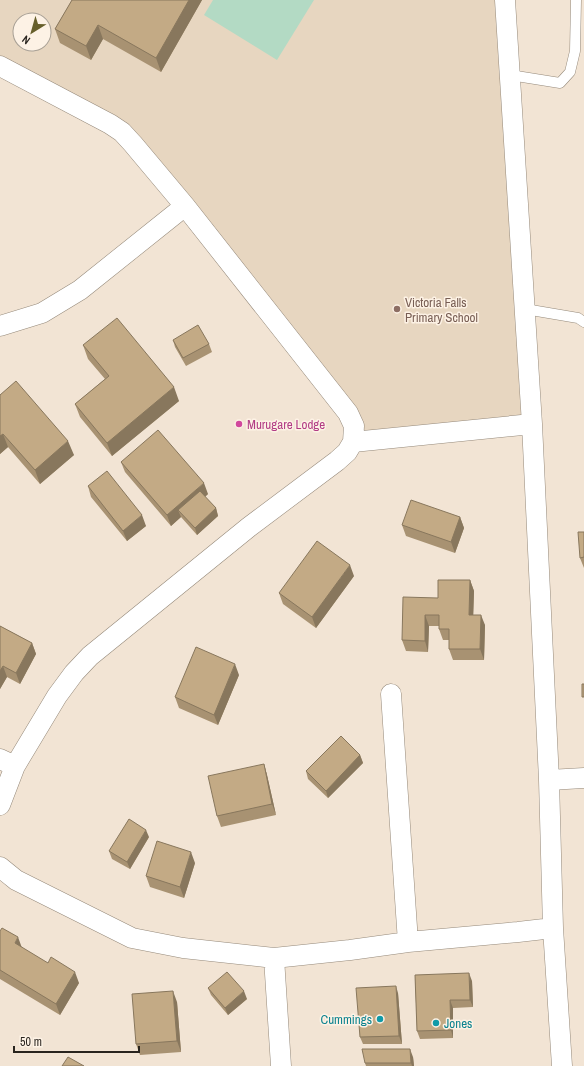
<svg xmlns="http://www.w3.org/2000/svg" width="584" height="1066" font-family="'Archivo Narrow',sans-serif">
<rect width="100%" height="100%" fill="#f2e4d4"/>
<path fill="#e7d6c0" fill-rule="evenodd" d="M 0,0 L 496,0 L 532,424 L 353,442 L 354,426 L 146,158 L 0,66 ZM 20,20 L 44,20 L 44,44 L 20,44 Z"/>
<path fill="#b3dac4" d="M 213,0 L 314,0 L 277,60 L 204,15 Z"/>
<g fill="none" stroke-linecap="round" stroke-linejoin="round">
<g stroke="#95897a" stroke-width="11">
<path id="lane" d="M 510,75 L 560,83 L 570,72 L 575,51 L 576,0
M 525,309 L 578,318 L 584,322"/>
</g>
<g stroke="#95897a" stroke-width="21">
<path id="street" d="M 0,66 L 110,124 L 122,132 L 133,144 L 185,206 L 348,413 L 354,426 L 353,442
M 0,326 L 42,313 L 80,290 L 185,206
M 391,694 L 408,942
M 0,759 L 15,766
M 549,780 L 584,778
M 0,805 L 15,766 L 57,696 L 74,673 L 90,656 L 249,527 L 337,461 L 347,452 L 353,442 L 532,424
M 0,867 L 16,880 L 132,938 L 183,948 L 274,958 L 350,950 L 408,942 L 518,932 L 553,928 L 549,780 L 532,424 L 505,0
M 553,928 L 562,1066
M 274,958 L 281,1066"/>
</g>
<use href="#lane" stroke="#fff" stroke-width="10"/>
<use href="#street" stroke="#fff" stroke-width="20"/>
</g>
<path fill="#a89272" d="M 72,0 L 202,0 L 161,72 L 103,39 L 91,60 L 60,43 L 55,29 Z
M 173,340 L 209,344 L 212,352 L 186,366 L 175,347 Z
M 83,345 L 179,401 L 112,456 L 80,417 L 75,404 L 105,379 L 88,359 Z
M 0,395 L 74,455 L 40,484 L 8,447 L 0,454 Z
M 121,462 L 208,494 L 205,497 L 216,508 L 218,516 L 197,535 L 181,517 L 171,526 L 125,472 Z
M 88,486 L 146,526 L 127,541 L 91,497 Z
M 460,517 L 464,528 L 455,553 L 406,536 L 402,525 Z
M 584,532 L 584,568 L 580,558 Z
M 354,576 L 316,628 L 283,604 L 279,593 Z
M 470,580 L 474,591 L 473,615 L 485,625 L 484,660 L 453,660 L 449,649 L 449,640 L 443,640 L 439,629 L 439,626 L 429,626 L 428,652 L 406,651 L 402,640 L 438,598 Z
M 0,626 L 32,643 L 36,654 L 20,684 L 7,677 L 0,689 Z
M 239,675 L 218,725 L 179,708 L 175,697 Z
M 360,755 L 363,763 L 328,798 L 308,779 L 306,771 Z
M 264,764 L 267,775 L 276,815 L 221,827 L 217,816 Z
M 149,837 L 130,869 L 112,859 L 109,851 Z
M 195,863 L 184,898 L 150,887 L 146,876 Z
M 0,931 L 22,948 L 79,983 L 60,1015 L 0,979 Z
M 415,975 L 472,981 L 473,1007 L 453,1008 L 453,1038 L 420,1039 L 417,1031 Z
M 208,988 L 247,999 L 228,1015 L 211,995 Z
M 398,993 L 402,1044 L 363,1044 L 360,1037 Z
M 177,1002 L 181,1052 L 140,1055 L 136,1044 Z
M 413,1057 L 414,1066 L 366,1066 L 365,1063 Z"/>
<path fill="#88775d" d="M 189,0 L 202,0 L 161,72 L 156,58 Z
M 98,25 L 103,39 L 91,60 L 86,46 Z
M 174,387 L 179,401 L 112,456 L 107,443 Z
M 3,434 L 8,447 L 0,454 L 0,436 Z
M 68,441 L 74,455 L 40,484 L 35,470 Z
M 204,483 L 208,494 L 183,515 L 178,510 L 181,517 L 171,526 L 167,515 Z
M 216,508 L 218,516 L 197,535 L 195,528 Z
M 142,515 L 146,526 L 127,541 L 123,531 Z
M 460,517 L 464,528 L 455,553 L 451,542 Z
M 350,565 L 354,576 L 316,628 L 312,617 Z
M 470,580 L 474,591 L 473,625 L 469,615 Z
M 425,615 L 429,626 L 428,652 L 425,641 Z
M 481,615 L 485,625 L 484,660 L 480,649 Z
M 32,643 L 36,654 L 20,684 L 16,673 Z
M 235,664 L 239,675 L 218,725 L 214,715 Z
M 3,666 L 7,677 L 0,689 L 0,671 Z
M 360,755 L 363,763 L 328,798 L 326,791 Z
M 264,764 L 267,775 L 276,815 L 272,804 Z
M 146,830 L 149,837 L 130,869 L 127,862 Z
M 191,852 L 195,863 L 184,898 L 180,887 Z
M 18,937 L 22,948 L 15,943 Z
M 75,972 L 79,983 L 60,1015 L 56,1004 Z
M 469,973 L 472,981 L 473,1007 L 470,1000 Z
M 396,986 L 398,993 L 402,1044 L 399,1036 Z
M 173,991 L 177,1002 L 181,1052 L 177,1041 Z
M 244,991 L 247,999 L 228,1015 L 225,1008 Z
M 450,1000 L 453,1008 L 453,1038 L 451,1030 Z
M 410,1049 L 413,1057 L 414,1066 L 412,1066 L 411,1063 Z"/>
<path fill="#c3aa85" stroke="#88775d" d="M 72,0 L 189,0 L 156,58 L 98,25 L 86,46 L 55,29 Z
M 117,318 L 174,387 L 107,443 L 75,404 L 109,376 L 83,345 Z
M 198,325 L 209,344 L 183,358 L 173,340 Z
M 16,381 L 68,441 L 35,470 L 3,434 L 0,436 L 0,395 Z
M 158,430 L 204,483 L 167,515 L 121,462 Z
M 107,471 L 142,515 L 123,531 L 88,486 Z
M 200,491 L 216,508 L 195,528 L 178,510 Z
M 411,500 L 460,517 L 451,542 L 402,525 Z
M 578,532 L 584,532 L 584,557 L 580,558 Z
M 317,541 L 350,565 L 312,617 L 279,593 Z
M 438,580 L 470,580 L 469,615 L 481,615 L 480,649 L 449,649 L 449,629 L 439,629 L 439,615 L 425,615 L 425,641 L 402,640 L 403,597 L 438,598 Z
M 0,626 L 32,643 L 16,673 L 3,666 L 0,671 Z
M 196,647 L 235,664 L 214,715 L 175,697 Z
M 582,684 L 584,684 L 584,697 L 582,697 Z
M 341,736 L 360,755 L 326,791 L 306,771 Z
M 264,764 L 272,804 L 217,816 L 208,776 Z
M 129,819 L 146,830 L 127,862 L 109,851 Z
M 157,841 L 191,852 L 180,887 L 146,876 Z
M 2,928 L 18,937 L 15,943 L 48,963 L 51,957 L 75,972 L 56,1004 L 0,970 L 0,931 Z
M 227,972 L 244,991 L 225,1008 L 208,988 Z
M 469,973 L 470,1000 L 450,1000 L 451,1030 L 417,1031 L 415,975 Z
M 396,986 L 399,1036 L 360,1037 L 356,988 Z
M 173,991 L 177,1041 L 136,1044 L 132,994 Z
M 362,1049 L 410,1049 L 411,1063 L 365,1063 Z
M 68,1057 L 84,1066 L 62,1066 Z"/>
<circle fill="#8d6e63" stroke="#fdf2e5" stroke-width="1.5" cx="397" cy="309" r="4"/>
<circle fill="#d1479c" stroke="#fdf2e5" stroke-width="1.5" cx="239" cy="424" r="4"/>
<g fill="#0f9aa8" stroke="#fdf2e5" stroke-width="1.5">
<circle cx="380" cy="1019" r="4"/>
<circle cx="436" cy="1023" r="4"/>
</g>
<g text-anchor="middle" stroke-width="3" stroke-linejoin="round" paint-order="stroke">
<g font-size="13" fill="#785e54" stroke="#fdf2e5" text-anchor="start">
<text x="405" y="307">Victoria Falls<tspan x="405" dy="15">Primary School</tspan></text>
</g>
<g font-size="13" fill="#b23c85" stroke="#fdf2e5" text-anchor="start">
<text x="247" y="429">Murugare Lodge</text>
</g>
<g font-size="13" fill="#0d838f" stroke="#fdf2e5" text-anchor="end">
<text x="372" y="1024">Cummings</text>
<text x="444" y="1028" text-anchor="start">Jones</text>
</g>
</g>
<g transform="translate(32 32) rotate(217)"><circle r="19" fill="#fdf2e5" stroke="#a8a095"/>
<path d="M0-3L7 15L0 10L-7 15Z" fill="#675f2b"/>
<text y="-6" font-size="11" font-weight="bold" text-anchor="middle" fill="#29241e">N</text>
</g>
<path d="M14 1046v6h125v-6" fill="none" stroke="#29241e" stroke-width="2"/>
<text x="20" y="1046" font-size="12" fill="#29241e" stroke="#fdf2e5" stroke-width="3" paint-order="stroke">50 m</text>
</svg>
